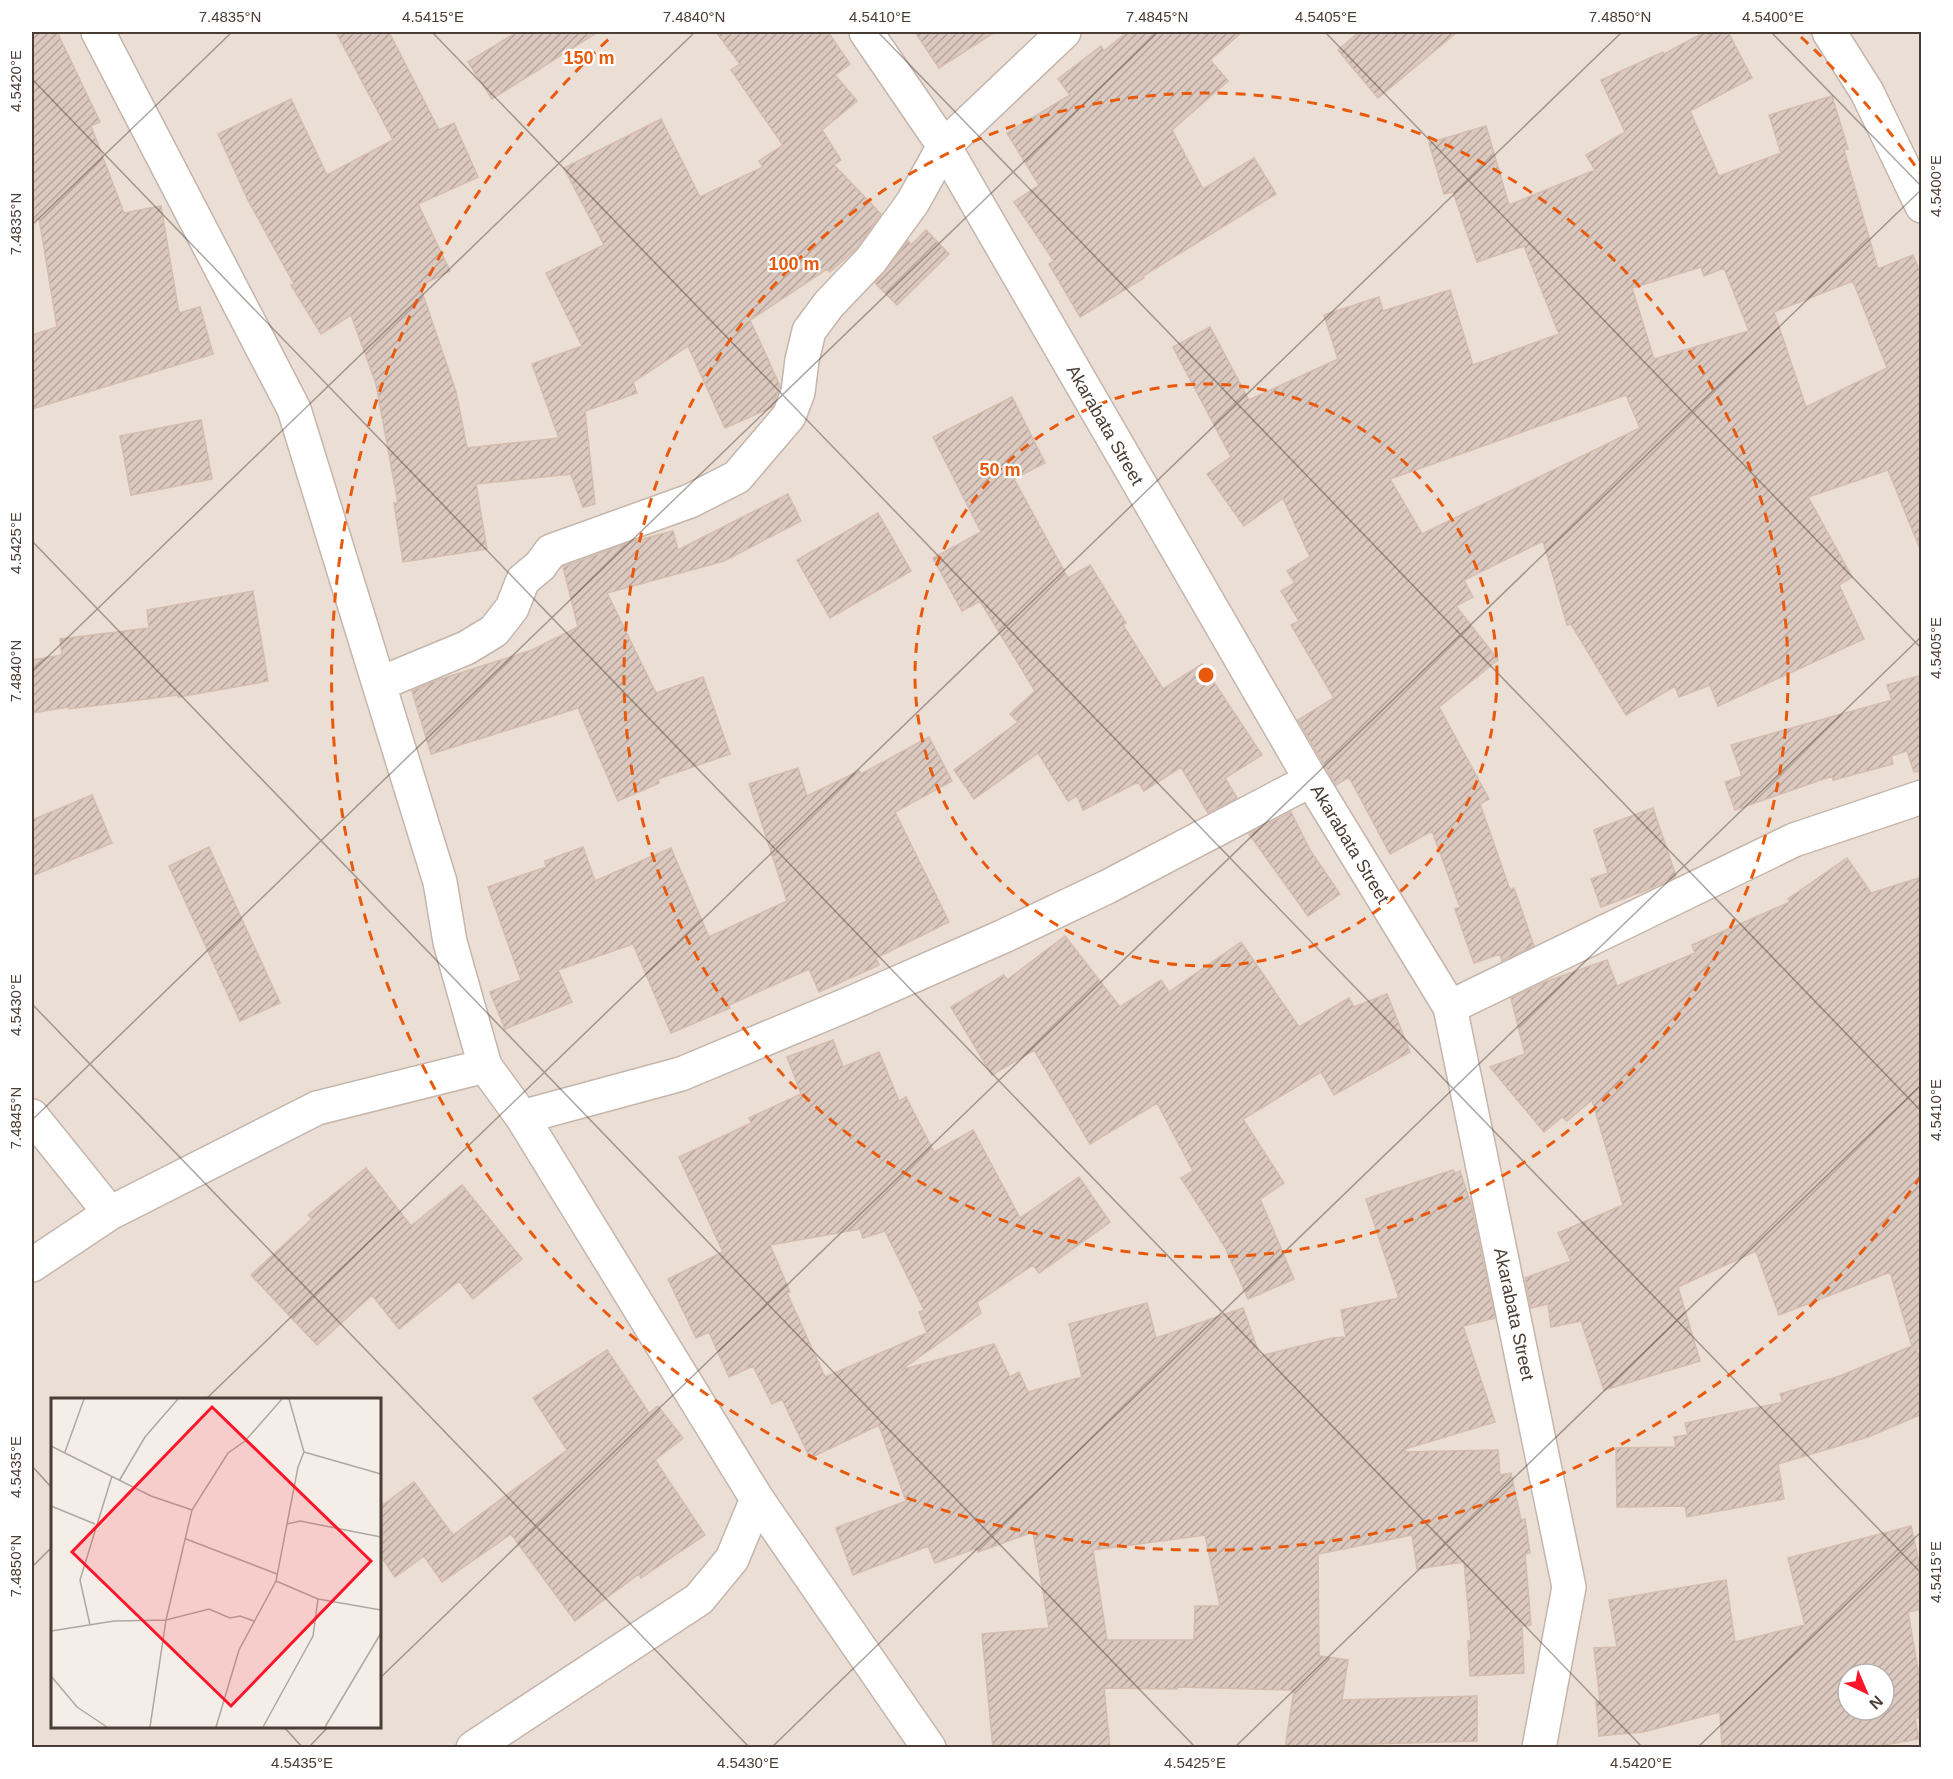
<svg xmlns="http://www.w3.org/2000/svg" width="1953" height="1779" font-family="Arial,sans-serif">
<defs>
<pattern id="building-hatch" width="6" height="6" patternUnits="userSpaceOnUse" patternTransform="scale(1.5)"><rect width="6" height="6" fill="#dbc9bf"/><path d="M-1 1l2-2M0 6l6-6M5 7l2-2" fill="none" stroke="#b4a49c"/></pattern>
</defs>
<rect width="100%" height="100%" fill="#f5eee8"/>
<path fill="#eaded5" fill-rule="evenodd" d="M 32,32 L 1921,32 L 1921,1747 L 32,1748 ZM 52,1400 L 380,1400 L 380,1726 L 52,1726 ZM 1848,1674 L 1884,1674 L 1884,1710 L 1848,1710 Z"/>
<path fill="url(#building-hatch)" stroke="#d4bcae" stroke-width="1.5" fill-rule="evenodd" d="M 32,32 L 57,32 L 100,122 L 91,126 L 124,213 L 161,206 L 179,313 L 200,307 L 213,354 L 32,409 L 32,335 L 57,327 L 39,218 L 32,221 Z
M 336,32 L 389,32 L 439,130 L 454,123 L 478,177 L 418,204 L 450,271 L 420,286 L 456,392 L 467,448 L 559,438 L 532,364 L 582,346 L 546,273 L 604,245 L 564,168 L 661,119 L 700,197 L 763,167 L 759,161 L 783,145 L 731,70 L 740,64 L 716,32 L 828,32 L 850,64 L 835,75 L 857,101 L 822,130 L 841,160 L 834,165 L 881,214 L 857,248 L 830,272 L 827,269 L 750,320 L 780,386 L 772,407 L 725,428 L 688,346 L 633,382 L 637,393 L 585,411 L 595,504 L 583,507 L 571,474 L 476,484 L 487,549 L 403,562 L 394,503 L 398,503 L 376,384 L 351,315 L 321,334 L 291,285 L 294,284 L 248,200 L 218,134 L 291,99 L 327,175 L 393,140 Z
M 517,32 L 598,32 L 492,99 L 468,62 Z
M 915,32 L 995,32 L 939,68 Z
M 1127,32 L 1242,32 L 1210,60 L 1228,81 L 1172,130 L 1203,189 L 1254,158 L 1276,194 L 1143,276 L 1144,278 L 1080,317 L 1049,264 L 1054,261 L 1014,202 L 1039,185 L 1007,133 L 1070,95 L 1058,79 L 1101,46 L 1104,51 Z
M 1359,32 L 1457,32 L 1378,98 L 1338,50 Z
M 1705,32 L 1728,32 L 1752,78 L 1690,111 L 1719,176 L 1781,153 L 1769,115 L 1832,96 L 1848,149 L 1844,150 L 1878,269 L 1913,255 L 1922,277 L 1922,548 L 1920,549 L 1888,470 L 1808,497 L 1852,577 L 1839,585 L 1864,639 L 1718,706 L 1710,685 L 1679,697 L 1675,686 L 1626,715 L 1571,624 L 1567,625 L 1543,541 L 1464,580 L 1473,597 L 1456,606 L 1498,660 L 1439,707 L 1489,799 L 1480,804 L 1510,890 L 1514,888 L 1534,946 L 1502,961 L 1500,954 L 1474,963 L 1455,909 L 1460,907 L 1432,831 L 1390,854 L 1349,777 L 1336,785 L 1298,720 L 1334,698 L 1291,625 L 1299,621 L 1281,591 L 1295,583 L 1287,571 L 1310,557 L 1283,498 L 1244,526 L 1207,474 L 1231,457 L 1173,347 L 1210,327 L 1249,400 L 1338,359 L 1324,315 L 1379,297 L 1383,311 L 1450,290 L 1473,365 L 1559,334 L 1524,246 L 1477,262 L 1453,192 L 1444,194 L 1429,143 L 1486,126 L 1509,205 L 1595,170 L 1586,155 L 1625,132 L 1601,80 L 1663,52 L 1664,54 ZM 1701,267 L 1704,276 L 1724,268 L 1749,331 L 1654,359 L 1632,288 ZM 1853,281 L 1887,368 L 1806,407 L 1774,312 ZM 1626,395 L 1640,428 L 1422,534 L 1390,479 Z
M 926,230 L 949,254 L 897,305 L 875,283 L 908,241 L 911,245 Z
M 1012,397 L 1045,463 L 1014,479 L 1068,578 L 1090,565 L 1126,623 L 1123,625 L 1163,689 L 1202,664 L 1262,755 L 1225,778 L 1237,798 L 1208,813 L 1181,767 L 1144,791 L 1138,782 L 1083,810 L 1077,796 L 1068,801 L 1038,753 L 974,799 L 954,770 L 1018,722 L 1010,714 L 1035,691 L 980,601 L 962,611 L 933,558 L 981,532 L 933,437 Z
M 201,420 L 212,479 L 131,495 L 120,436 Z
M 788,494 L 801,521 L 724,561 L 607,593 L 656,693 L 703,677 L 730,754 L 658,779 L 659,783 L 618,801 L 578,708 L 431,754 L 412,691 L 435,681 L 532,650 L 578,627 L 563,567 L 631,542 L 673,531 L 678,550 Z
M 878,513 L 911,571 L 830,618 L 797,560 Z
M 253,591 L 268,681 L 178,697 L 178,695 L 69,709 L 68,707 L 32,713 L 32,660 L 62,655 L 60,639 L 149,628 L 147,610 Z
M 1922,675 L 1922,771 L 1914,772 L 1907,751 L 1891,756 L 1893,764 L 1833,780 L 1832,776 L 1735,810 L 1725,782 L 1742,776 L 1731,745 L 1892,700 L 1887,685 Z
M 929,737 L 952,781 L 895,812 L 949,922 L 876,958 L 879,965 L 819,992 L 809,969 L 729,1005 L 730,1008 L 671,1033 L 633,944 L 558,970 L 572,1002 L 505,1029 L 490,992 L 521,980 L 488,887 L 546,867 L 545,861 L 583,847 L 595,881 L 671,848 L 709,937 L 787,901 L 749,784 L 798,768 L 807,796 L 859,771 L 861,774 Z
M 92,795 L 112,843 L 32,876 L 32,820 Z
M 1653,808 L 1676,876 L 1649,889 L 1601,907 L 1591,879 L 1608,873 L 1594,830 Z
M 1291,812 L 1310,850 L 1340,894 L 1308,916 L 1249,834 Z
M 209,847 L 280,1003 L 240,1021 L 169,866 Z
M 1847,858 L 1871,893 L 1922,877 L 1922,1348 L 1916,1349 L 1922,1362 L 1922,1414 L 1868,1437 L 1778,1464 L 1784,1499 L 1687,1517 L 1685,1506 L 1617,1507 L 1616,1448 L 1676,1447 L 1674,1437 L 1688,1435 L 1685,1423 L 1783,1402 L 1780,1394 L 1840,1376 L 1912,1346 L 1890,1272 L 1779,1315 L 1756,1251 L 1678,1287 L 1700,1361 L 1604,1390 L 1581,1321 L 1551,1327 L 1548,1304 L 1531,1308 L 1525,1278 L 1571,1261 L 1558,1233 L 1623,1205 L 1592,1100 L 1567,1121 L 1562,1117 L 1544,1132 L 1490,1067 L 1525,1054 L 1511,998 L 1545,982 L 1607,960 L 1617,986 L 1695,953 L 1692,945 L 1790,902 L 1788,899 Z
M 1065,936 L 1120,1007 L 1161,980 L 1169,992 L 1241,942 L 1299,1027 L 1349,998 L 1354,1007 L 1387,994 L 1410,1052 L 1334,1095 L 1321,1072 L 1243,1119 L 1284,1183 L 1260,1199 L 1294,1279 L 1248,1299 L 1225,1247 L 1181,1178 L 1193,1171 L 1157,1103 L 1090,1144 L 1034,1050 L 992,1075 L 951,1007 L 1004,975 L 1007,980 Z
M 833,1040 L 843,1067 L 879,1052 L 899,1101 L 906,1097 L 934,1152 L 973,1130 L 1020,1218 L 1079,1177 L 1110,1222 L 1039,1273 L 1033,1265 L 977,1302 L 981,1313 L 901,1370 L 994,1344 L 1010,1377 L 1019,1372 L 1028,1392 L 1082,1377 L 1069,1324 L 1147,1303 L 1156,1338 L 1243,1308 L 1260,1356 L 1332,1338 L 1346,1337 L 1341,1310 L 1399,1298 L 1366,1199 L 1453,1170 L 1455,1173 L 1460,1171 L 1471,1204 L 1495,1318 L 1463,1326 L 1495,1422 L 1405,1449 L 1405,1452 L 1498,1450 L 1500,1475 L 1511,1473 L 1521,1520 L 1525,1519 L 1530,1553 L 1525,1554 L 1531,1625 L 1522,1626 L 1524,1673 L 1470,1676 L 1468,1641 L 1471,1641 L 1464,1562 L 1417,1569 L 1412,1535 L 1318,1554 L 1319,1656 L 1348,1660 L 1342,1700 L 1477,1696 L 1477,1741 L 1335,1745 L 1334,1748 L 1285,1748 L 1294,1690 L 1177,1687 L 1177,1689 L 1104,1688 L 1110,1748 L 993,1748 L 982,1634 L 1049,1628 L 1033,1532 L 978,1552 L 977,1548 L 935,1563 L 928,1546 L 853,1575 L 836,1528 L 906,1501 L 879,1425 L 810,1458 L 782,1399 L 772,1404 L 753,1366 L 729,1377 L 709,1332 L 696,1338 L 668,1279 L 723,1252 L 679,1157 L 751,1123 L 749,1118 L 801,1094 L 787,1057 ZM 860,1229 L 863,1238 L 885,1231 L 924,1310 L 919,1312 L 927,1333 L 825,1377 L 787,1293 L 790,1292 L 770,1245 ZM 1205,1535 L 1220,1606 L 1195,1606 L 1194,1640 L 1107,1640 L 1093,1550 Z
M 366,1168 L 411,1226 L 462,1185 L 522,1259 L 473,1299 L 459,1281 L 399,1329 L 372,1295 L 317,1345 L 251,1275 L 312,1219 L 308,1215 Z
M 607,1350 L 649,1413 L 658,1406 L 683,1438 L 655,1460 L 705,1535 L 641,1578 L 639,1574 L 575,1621 L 511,1534 L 442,1582 L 424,1556 L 395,1577 L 380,1555 L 380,1507 L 414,1482 L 453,1535 L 567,1450 L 533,1398 Z
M 1911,1526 L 1922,1576 L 1922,1609 L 1908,1612 L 1919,1675 L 1922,1675 L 1922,1718 L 1915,1718 L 1919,1739 L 1868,1748 L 1722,1748 L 1720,1712 L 1643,1732 L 1599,1736 L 1596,1702 L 1600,1701 L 1594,1648 L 1617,1647 L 1609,1600 L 1726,1580 L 1735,1642 L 1805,1625 L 1788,1558 ZM 1848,1674 L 1884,1674 L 1884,1710 L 1848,1710 Z"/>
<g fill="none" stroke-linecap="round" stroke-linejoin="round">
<g stroke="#c5b6ac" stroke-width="36">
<path id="street" d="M 98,32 L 294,409 L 440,882 L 450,942 L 485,1066 L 522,1117 L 757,1499 L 929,1748
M 866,32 L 944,146 L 1311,780 L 1450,1007 L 1569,1587 L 1539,1748
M 1829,32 L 1867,92 L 1922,206
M 379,684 L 466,648 L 494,631 L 512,608 L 523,580 L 540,566 L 551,551 L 690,501 L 737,477 L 789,416 L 798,392 L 802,360 L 809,331 L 829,304 L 871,260 L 913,202 L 944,146 L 1064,32
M 1450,1007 L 1794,840 L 1922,797
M 32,1116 L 110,1213
M 522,1117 L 681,1074 L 851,1003 L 1004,936 L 1107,887 L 1311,780
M 32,1265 L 110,1213 L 317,1108 L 485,1066
M 473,1748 L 699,1599 L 732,1559 L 757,1499"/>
</g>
<use href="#street" stroke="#fff" stroke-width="33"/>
</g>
<path fill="none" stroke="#4a3d35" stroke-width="1.5" stroke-opacity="0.45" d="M 432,32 L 1922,1574M 878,32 L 1922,1112M 1325,32 L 1922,649M 1771,32 L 1922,187M 32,79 L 1643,1748M 32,225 L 232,32M 32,541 L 1196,1748M 32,672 L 695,32M 32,1004 L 750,1748M 32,1120 L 1158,32M 205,1400 L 1622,32M 32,1466 L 52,1488M 32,1567 L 52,1547M 380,1678 L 1922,189M 283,1726 L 303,1748M 308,1748 L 329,1726M 771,1748 L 1922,636M 1234,1748 L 1922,1084M 1697,1748 L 1922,1531"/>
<g fill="none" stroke="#e8590c" stroke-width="3" stroke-dasharray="10 8">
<circle cx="1206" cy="675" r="291"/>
<circle cx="1206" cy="675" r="582"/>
<path d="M1921 1176A873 873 0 1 1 611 37M1801 37A873 873 0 0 1 1921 174"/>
</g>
<g text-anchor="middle" stroke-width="4.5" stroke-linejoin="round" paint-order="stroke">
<g font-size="18" fill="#4a3d35" stroke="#fff">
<text transform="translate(1105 425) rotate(60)" y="6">Akarabata Street</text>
<text transform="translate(1350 844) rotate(59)" y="6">Akarabata Street</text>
<text transform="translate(1514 1314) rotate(78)" y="6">Akarabata Street</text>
</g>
</g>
<g transform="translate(51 1398)">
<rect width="330" height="330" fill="#f5eee8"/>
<path fill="none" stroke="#b1a7a0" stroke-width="1.5" d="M 0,48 L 100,98 L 141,112M 14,54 L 33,1M 253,54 L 330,76M 68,83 L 94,39 L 127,1M 0,108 L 44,126M 236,126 L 249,123 L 330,139M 135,141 L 226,176M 225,183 L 267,201 L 330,212M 39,227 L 29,182 L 61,78M 0,233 L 63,223 L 115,222 L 158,211 L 179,220 L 189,218 L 203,223M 0,278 L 26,309 L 56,329M 99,329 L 115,222 L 141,112 L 177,55 L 194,43 L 231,1M 165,329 L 188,252 L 225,183 L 247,69 L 253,54 L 238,1M 212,329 L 262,238 L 267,201M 274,329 L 330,235"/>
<path fill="#ff152a" fill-opacity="0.15" stroke="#ff152a" stroke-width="3" d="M 161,9 L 320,163 L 180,308 L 21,154 Z"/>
<rect width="330" height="330" fill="none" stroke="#4a3d35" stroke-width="3"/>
</g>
<circle cx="1206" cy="675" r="9" fill="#e8590c" stroke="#fff" stroke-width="3"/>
<g font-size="18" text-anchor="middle" font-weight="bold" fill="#e8590c" stroke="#fff" stroke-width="4.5" stroke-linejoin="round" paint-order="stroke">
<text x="589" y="64">150 m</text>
<text x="794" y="270">100 m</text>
<text x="1000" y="476">50 m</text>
</g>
<rect width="1953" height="1779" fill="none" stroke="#ffffff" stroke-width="66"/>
<g transform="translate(1866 1692) rotate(136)"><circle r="28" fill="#ffffff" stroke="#b7b1ae" stroke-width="1.5"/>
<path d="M0-4.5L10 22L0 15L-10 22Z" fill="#ff152a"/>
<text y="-9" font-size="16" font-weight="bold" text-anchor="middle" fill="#4a3d35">N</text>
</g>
<rect x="33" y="33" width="1887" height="1713" fill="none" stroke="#4a3d35" stroke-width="2"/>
<g font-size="15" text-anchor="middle" fill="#4a3d35">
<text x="230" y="22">7.4835°N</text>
<text x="433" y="22">4.5415°E</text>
<text x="694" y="22">7.4840°N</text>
<text x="880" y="22">4.5410°E</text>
<text x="1157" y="22">7.4845°N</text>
<text x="1326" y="22">4.5405°E</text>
<text x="1620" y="22">7.4850°N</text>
<text x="1773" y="22">4.5400°E</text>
<text transform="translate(16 81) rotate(-90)" y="5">4.5420°E</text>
<text transform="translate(1936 186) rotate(-90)" y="5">4.5400°E</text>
<text transform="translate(16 224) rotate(-90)" y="5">7.4835°N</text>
<text transform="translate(16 543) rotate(-90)" y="5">4.5425°E</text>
<text transform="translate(1936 648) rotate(-90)" y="5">4.5405°E</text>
<text transform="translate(16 671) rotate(-90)" y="5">7.4840°N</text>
<text transform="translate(16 1005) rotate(-90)" y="5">4.5430°E</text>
<text transform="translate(1936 1110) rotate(-90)" y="5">4.5410°E</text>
<text transform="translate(16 1118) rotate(-90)" y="5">7.4845°N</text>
<text transform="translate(16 1467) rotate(-90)" y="5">4.5435°E</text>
<text transform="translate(16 1566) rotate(-90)" y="5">7.4850°N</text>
<text transform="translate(1936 1572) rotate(-90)" y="5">4.5415°E</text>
<text x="302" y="1768">4.5435°E</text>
<text x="748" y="1768">4.5430°E</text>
<text x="1195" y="1768">4.5425°E</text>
<text x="1641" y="1768">4.5420°E</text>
</g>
</svg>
